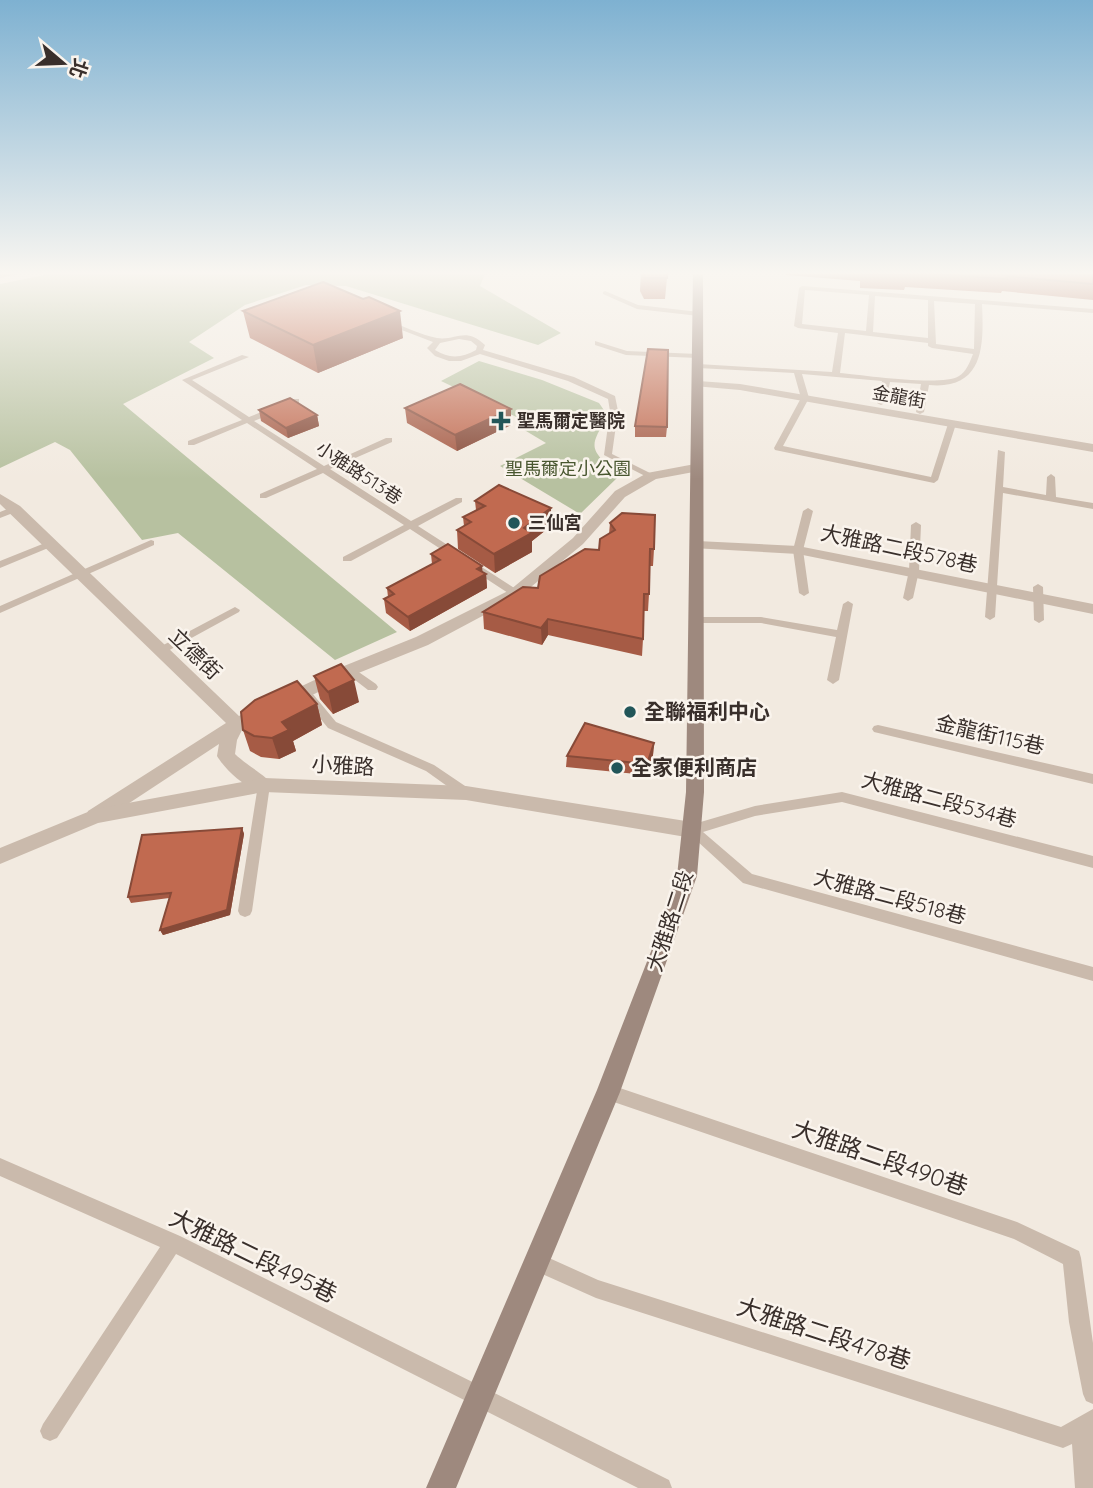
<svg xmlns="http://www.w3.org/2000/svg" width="1093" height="1488" font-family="Quicksand,'Noto Sans TC',sans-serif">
<rect width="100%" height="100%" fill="#f2eae0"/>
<path fill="#b7c1a0" d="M 64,271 L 486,271 L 480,286 L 561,333 L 538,345 L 346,286 L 306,285 L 245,305 L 189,342 L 214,358 L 123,404 L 397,632 L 335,660 L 178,533 L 142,540 L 70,450 L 55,442 L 0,468 L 0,284 Z
M 479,361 L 542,380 L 599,403 L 608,416 C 586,451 592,448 618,477 L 580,514 L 500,466 L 546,443 L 521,428 L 527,422 L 441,381 Z"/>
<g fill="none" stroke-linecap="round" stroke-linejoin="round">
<path fill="#cabaac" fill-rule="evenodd" d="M 802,286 L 1093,309 L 1093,313 L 982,304 C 984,346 984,390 929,385 L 924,412 L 920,414 L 916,412 L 921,384 L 890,382 L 885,403 L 881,405 L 877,403 L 882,381 L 802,374 L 809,398 L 783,446 L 931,477 L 948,424 L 955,422 L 956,424 L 938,480 L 934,483 L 775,450 L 774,448 L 801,398 L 794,373 L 698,368 L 694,366 L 698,364 L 832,372 L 838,333 L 798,328 L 794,326 L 799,288 ZM 805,290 L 869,295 L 866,331 L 802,324 ZM 875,296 L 928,300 L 928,338 L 873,332 ZM 934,301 L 975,304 L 974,349 L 936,344 ZM 845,333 L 928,343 L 928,346 L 932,348 L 973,354 C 970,362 966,372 959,376 C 942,387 863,375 840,373 Z
M 605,291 L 638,305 L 699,312 L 702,314 L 699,316 L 637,309 L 603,294 L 603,292 Z
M 388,321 C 404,326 420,335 437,338 C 456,341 465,326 485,345 L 483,350 L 574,377 L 615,396 L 618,411 L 612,454 L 656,476 L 649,478 L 604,455 L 610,411 L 608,399 L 568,381 L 480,354 L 461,361 L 449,361 L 435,356 L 427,348 L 433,342 L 386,324 L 384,323 ZM 459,339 L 471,341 L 477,346 L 476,350 C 462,358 449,359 435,350 L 440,343 Z
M 595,341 L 627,351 L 698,354 L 702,356 L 698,358 L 626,355 L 595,345 Z
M 242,355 L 249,357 L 192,380 L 249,417 L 293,399 L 299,399 L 299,403 L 254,421 L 324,466 L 386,438 L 392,438 L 392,442 L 330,469 L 411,521 L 456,498 L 462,498 L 462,502 L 418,526 L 519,591 L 519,595 L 511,595 L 410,529 L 351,561 L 343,561 L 343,557 L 404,525 L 323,473 L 266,498 L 260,498 L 260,494 L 317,469 L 247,423 L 194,445 L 188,445 L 188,441 L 242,420 L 182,380 Z
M 998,450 L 1005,452 L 1003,487 L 1046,495 L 1047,477 L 1051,474 L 1055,477 L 1056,497 L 1093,503 L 1093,509 L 1003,493 L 995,617 L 990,620 L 985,617 Z
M 15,506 L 18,507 L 18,511 L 0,518 L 0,512 Z
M 808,508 L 813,511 L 803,550 L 809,593 L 804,596 L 799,593 L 793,550 L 803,511 Z
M 916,522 L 921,525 L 919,571 L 913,598 L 908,601 L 903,598 L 909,571 L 911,525 Z
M 151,540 L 154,541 L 154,545 L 0,613 L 0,606 Z
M 50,541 L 55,544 L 53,546 L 0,568 L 0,561 Z
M 1038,584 L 1043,587 L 1044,620 L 1039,623 L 1034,620 L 1033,587 Z
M 848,601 L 853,604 L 839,680 L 833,684 L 827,680 L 836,637 L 761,623 L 698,623 L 693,620 L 698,617 L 761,617 L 837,630 L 843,604 Z
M 235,607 L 240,610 L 239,612 L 164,653 L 156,653 L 154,650 Z
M 350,666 L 376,684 L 378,687 L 376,690 L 368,690 L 346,673 L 344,670 Z
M 308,692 L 312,693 L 336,722 L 434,765 L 471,790 L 472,793 L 471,796 L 461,796 L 426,771 L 328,728 L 302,696 Z
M 878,725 L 1093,774 L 1093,784 L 874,732 L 872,729 L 874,726 Z
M 264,780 L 269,782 L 270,785 L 252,911 L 250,915 L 245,917 L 240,915 L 238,911 L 258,785 L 259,782 Z
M 842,792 L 1093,856 L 1093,868 L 842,802 L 755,816 L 703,832 L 752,874 L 1093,967 L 1093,981 L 743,883 L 685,830 L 687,826 L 755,806 Z
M 608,1084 L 1017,1222 L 1079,1251 L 1081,1258 L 1093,1343 L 1093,1404 L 1086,1401 L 1083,1394 L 1069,1322 L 1063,1264 L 1014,1239 L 608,1100 L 602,1098 L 600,1092 L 602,1086 Z
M 0,1158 L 180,1236 L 669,1480 L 672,1488 L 638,1488 L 176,1254 L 57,1438 L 50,1441 L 43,1438 L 40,1431 L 43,1424 L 160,1247 L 0,1176 Z
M 538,1253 L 598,1280 L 1061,1427 L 1093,1409 L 1093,1488 L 1075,1488 L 1072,1444 L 1063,1448 L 596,1298 L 531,1269 L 529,1262 L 531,1255 Z"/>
<path fill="#cabaac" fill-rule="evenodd" d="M 35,271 L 0,278 L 0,272 Z
M 698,381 L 740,384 L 1093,444 L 1093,452 L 740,390 L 694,386 L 694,382 Z
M 695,464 L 701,468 L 699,471 L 656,479 L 625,497 L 583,544 L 520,596 L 428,645 L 356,674 L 243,728 L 237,740 L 235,754 C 245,764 268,777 273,785 L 270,790 C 252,796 226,771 217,756 L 219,744 L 102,821 L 95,823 L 88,821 L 86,816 L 88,811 L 226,723 L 0,504 L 0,494 L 20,506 L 239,716 L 344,666 L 416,637 L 510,590 L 573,538 L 615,491 L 647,473 Z
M 697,541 L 798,546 L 1093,604 L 1093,614 L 798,554 L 692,548 L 692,542 Z"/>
<path fill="#cabaac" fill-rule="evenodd" d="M 264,778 L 466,786 L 692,822 L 699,825 L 702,830 L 699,835 L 692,838 L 466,800 L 264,792 L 98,823 L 0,864 L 0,848 L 95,809 Z"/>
<path fill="#9e897e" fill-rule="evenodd" d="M 693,271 L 703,271 L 704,792 L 697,876 L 620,1092 L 456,1488 L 426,1488 L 597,1090 L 662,923 L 677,876 L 686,792 Z"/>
</g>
<path fill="#a65b45" d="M 641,271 L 667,278 L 665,299 L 644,299 L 640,291 Z
M 782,271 L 1093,271 L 1093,300 L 1002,291 L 1001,293 L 905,287 L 904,290 L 860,288 L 860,281 L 786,275 L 786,272 L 781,272 Z
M 363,299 L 403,338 L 318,373 L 250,338 L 243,311 Z
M 405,408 L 511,425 L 457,451 L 407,423 Z
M 259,410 L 317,415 L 319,426 L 288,438 L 261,421 Z
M 635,426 L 667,427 L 666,437 L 635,437 Z
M 475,501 L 551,526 L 532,541 L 532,552 L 495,573 L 458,549 L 457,530 L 464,526 L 463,517 L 476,510 Z
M 610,523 L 654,549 L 653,566 L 650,566 L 649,594 L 648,611 L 644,611 L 643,639 L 642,656 L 548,635 L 542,645 L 484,629 L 483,612 L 538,588 L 599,550 L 609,534 Z
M 431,554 L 482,566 L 482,572 L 486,574 L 487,588 L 410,631 L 386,613 L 384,599 L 388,597 L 387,588 L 432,564 Z
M 314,676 L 359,702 L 333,714 L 320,699 Z
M 317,704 L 322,725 L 293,741 L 296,751 L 279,759 L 261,757 L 250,751 L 243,730 Z
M 654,743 L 653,755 L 646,775 L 566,767 L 567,756 Z
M 242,828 L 244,834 L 230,915 L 163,935 L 160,930 L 169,898 L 131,903 L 128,897 Z"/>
<path fill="#874a38" d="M 400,311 L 403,338 L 318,373 L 313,345 Z
M 511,409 L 511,425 L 457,451 L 455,435 Z
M 317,415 L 319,426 L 288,438 L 286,428 Z
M 551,508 L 551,526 L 532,541 L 532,552 L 495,573 L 494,554 L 524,528 Z
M 482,566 L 483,576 L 486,574 L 487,588 L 410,631 L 408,617 Z
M 548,619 L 548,635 L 542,645 L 541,628 Z
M 354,680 L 359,702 L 333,714 L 328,692 Z
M 317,704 L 322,725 L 293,741 L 296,751 L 279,759 L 272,738 L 282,722 Z
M 654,743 L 653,755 L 646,775 L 647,764 Z
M 242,828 L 244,834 L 230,915 L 163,935 L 160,930 Z"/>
<path fill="#c16a50" stroke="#874a38" stroke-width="2" d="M 642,271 L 667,271 L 667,278 L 645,278 Z
M 864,271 L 1093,271 L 1093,284 L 1006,276 L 1007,279 L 907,272 L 908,275 L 864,274 Z
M 323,282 L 363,299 L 369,297 L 400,311 L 313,345 L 243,311 Z
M 648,349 L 668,350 L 667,427 L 635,426 Z
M 460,384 L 511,409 L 455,435 L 405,408 Z
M 290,398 L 317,415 L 286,428 L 259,410 Z
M 499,485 L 551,508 L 524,528 L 532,533 L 494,554 L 457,530 L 471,522 L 463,517 L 485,506 L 475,501 Z
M 622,513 L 655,515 L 654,549 L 650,549 L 649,594 L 644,594 L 643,639 L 548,619 L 541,628 L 483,612 L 523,587 L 538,588 L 540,576 L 585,549 L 599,550 L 600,539 L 615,530 L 610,523 Z
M 448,544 L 482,566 L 477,569 L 486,574 L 408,617 L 384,599 L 394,594 L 387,588 L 440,560 L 431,554 Z
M 341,664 L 354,680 L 328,692 L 314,676 Z
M 297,681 L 317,704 L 282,722 L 289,730 L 272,738 L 254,736 L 243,730 L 241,712 L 255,700 Z
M 585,723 L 654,743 L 647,764 L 567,756 Z
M 242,828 L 227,910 L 160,930 L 171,893 L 128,897 L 142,835 Z"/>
<linearGradient id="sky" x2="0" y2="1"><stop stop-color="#7eb1d1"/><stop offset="0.57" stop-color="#f9f6f1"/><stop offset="1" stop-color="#f9f6f1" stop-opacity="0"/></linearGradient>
<rect width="1093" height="479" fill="url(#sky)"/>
<g fill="#225659" stroke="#faf4ed" stroke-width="2.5">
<path d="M497.5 410.5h7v7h7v7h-7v7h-7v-7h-7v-7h7z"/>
<circle cx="514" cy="523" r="7"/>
<circle cx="630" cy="712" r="7"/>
<circle cx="617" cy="768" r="7"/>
</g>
<g text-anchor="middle" stroke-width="5" stroke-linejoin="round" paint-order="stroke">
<g font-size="18" fill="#392f2b" stroke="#faf4ed">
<text transform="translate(899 397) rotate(10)" y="6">金龍街</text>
<text transform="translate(359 473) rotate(33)" y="6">小雅路513巷</text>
</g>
<g font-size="18" font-weight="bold" fill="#392f2b" stroke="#faf4ed" text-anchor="start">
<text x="517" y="427">聖馬爾定醫院</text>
<text x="528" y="529">三仙宮</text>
</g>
<g font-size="18" fill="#48562f" stroke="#faf4ed">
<text x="568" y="475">聖馬爾定小公園</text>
</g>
<g font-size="21" fill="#392f2b" stroke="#faf4ed">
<text transform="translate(899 549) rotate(12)" y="7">大雅路二段578巷</text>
<text transform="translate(195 654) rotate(44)" y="7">立德街</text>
<text transform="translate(990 735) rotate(13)" y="7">金龍街115巷</text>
<text transform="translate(343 766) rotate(3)" y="7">小雅路</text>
<text transform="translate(939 800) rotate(15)" y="7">大雅路二段534巷</text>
<text transform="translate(890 897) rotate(15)" y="7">大雅路二段518巷</text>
<text transform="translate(670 921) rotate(-72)" y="7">大雅路二段</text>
</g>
<g font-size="21" font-weight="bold" fill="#392f2b" stroke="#faf4ed" text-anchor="start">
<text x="644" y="719">全聯福利中心</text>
<text x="631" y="775">全家便利商店</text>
</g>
<g font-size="24" fill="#392f2b" stroke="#faf4ed">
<text transform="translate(880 1158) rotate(19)" y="8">大雅路二段490巷</text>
<text transform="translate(253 1256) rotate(26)" y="8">大雅路二段495巷</text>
<text transform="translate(824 1334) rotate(18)" y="8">大雅路二段478巷</text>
</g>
</g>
<g transform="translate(63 63) rotate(109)" stroke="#faf4ed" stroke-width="5" paint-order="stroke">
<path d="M0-5L12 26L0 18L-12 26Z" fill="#392f2b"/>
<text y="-10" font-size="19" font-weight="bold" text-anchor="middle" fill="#392f2b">北</text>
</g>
</svg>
